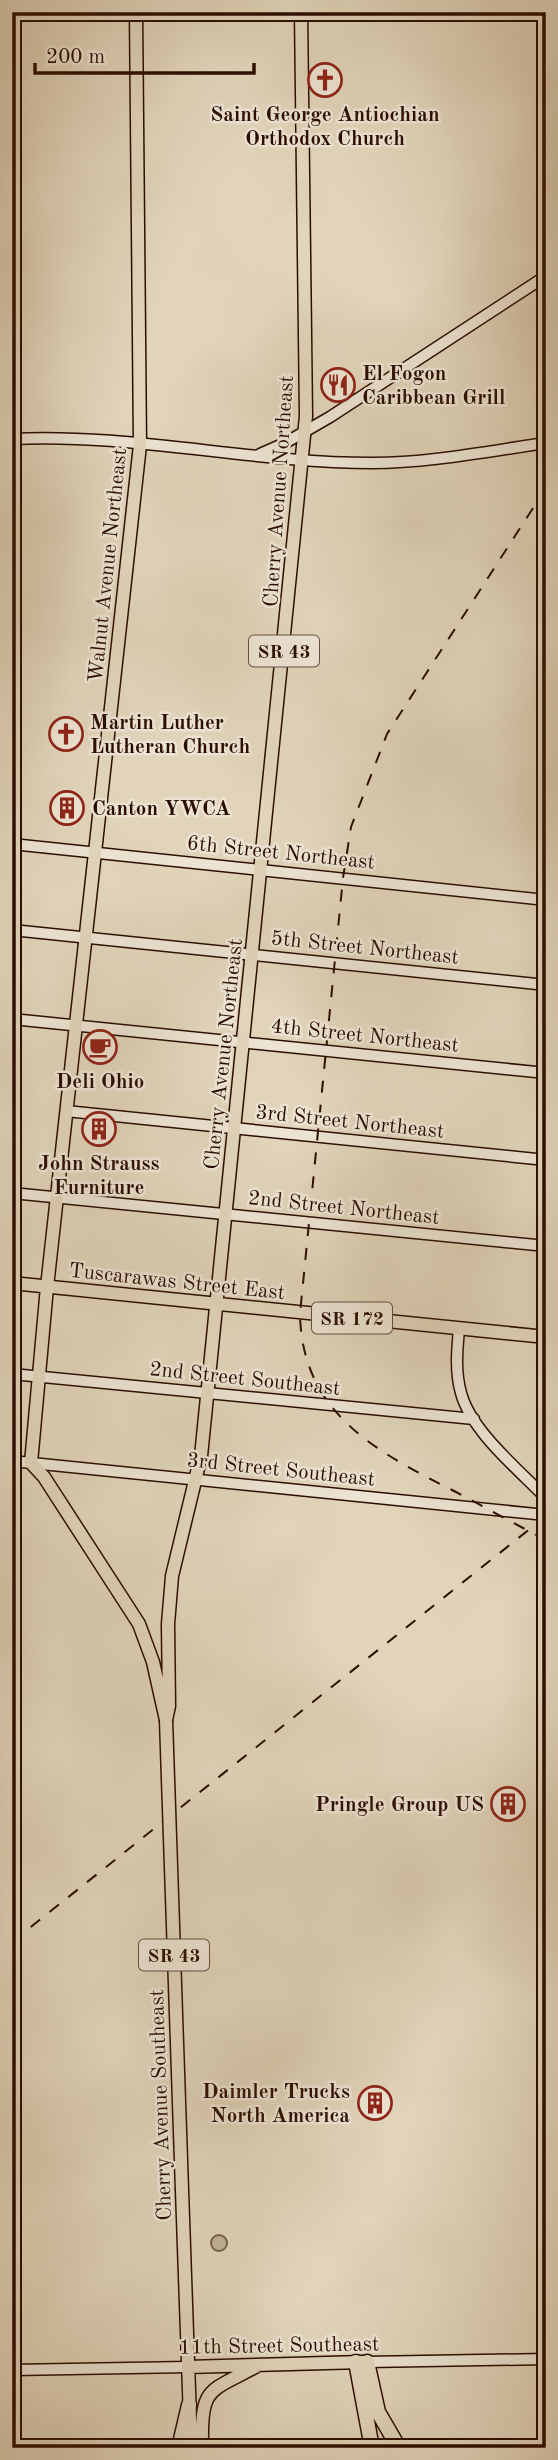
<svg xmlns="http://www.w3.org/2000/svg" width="558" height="2460" font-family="'Old Standard TT',serif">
<rect width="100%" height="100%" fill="#e1d4ba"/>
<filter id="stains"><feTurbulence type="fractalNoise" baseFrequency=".00286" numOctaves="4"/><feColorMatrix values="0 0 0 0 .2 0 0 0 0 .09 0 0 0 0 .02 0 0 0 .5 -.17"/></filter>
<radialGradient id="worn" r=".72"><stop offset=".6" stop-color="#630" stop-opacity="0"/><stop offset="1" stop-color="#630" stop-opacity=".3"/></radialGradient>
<path fill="#c2b29a" stroke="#76604d" stroke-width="2" d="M211 2243a8 8 0 1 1 16 0a8 8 0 1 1-16 0Z"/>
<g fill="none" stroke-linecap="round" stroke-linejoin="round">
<g stroke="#2b0d00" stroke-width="13">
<path id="secondary" d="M 12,439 C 132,433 252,463 372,463 C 429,463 489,451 546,443
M 260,454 L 285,443 L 330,417 L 546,276
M 12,844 L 546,900
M 12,930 L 546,985
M 12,1019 L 546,1073
M 66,1111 L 546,1160
M 12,1193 L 546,1246
M 459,1329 C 457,1350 455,1372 461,1393 C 471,1431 519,1470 546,1498
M 12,1374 L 474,1419
M 12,1461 L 546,1515
M 367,2362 L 546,2359
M 12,2370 L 188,2367"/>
</g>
<g stroke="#2b0d00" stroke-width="15">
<path id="primary" d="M 136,12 L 140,445 L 47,1287 L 31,1463 L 44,1477 L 139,1624 L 153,1662 L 166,1720
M 12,1283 L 546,1337
M 166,1720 L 169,1706 L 168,1624 L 172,1576 L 201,1456 L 306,416 L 301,12
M 182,2190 L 191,2448
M 188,2367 L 363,2362
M 202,2448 C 201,2385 208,2393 257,2366"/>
</g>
<g stroke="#2b0d00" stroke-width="17">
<path id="highway" d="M 356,2362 L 372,2448
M 367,2362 L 378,2412 L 399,2448
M 179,2448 L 189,2405"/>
</g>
<use href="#secondary" stroke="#ece3d2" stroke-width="10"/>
<use href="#primary" stroke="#e1d4ba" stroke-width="12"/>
<use href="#highway" stroke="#e1d4ba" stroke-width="14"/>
<path stroke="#2b0d00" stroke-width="2" stroke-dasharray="12 12" stroke-linecap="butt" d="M 546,488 L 387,734 L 351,827 L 343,878 L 300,1314 C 302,1414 377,1452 456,1492 C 486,1508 515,1524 546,1540
M 12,1942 L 546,1516"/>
<g stroke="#2b0d00" stroke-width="15" stroke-linecap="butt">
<path id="primary-bridge" d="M 166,1720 L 182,2190"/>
</g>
<use href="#primary-bridge" stroke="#e1d4ba" stroke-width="12"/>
</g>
<defs>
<g id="church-ring" transform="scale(1.75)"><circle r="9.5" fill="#ece3d2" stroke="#8f2418" stroke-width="1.5"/><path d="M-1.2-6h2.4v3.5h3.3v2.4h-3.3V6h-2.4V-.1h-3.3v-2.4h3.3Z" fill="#8f2418"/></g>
<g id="restaurant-ring" transform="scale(1.75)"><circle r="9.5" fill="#ece3d2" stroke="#8f2418" stroke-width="1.5"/><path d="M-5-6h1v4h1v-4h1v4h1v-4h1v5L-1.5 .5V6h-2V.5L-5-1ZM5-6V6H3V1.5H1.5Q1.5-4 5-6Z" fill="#8f2418"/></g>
<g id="building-ring" transform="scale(1.75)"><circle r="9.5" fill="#ece3d2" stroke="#8f2418" stroke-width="1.5"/><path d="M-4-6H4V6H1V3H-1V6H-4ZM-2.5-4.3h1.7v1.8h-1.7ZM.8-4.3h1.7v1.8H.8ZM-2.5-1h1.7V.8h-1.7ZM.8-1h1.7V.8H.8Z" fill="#8f2418"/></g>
<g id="cafe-ring" transform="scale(1.75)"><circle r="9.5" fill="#ece3d2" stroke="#8f2418" stroke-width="1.5"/><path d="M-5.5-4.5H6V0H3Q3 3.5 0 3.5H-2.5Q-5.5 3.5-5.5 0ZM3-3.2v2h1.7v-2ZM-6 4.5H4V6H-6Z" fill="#8f2418"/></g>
</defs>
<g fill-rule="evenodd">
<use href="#church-ring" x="325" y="80"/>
<use href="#restaurant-ring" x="338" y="385"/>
<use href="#church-ring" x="66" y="734"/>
<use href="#building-ring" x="67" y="808"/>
<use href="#cafe-ring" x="100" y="1047"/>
<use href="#building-ring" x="99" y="1129"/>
<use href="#building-ring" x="508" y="1804"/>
<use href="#building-ring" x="375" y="2103"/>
</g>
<g text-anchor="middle" stroke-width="5" stroke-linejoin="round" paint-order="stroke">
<g fill="#ece3d2" stroke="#654d3f" stroke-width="2">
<rect x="249" y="635.5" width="70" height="31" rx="5"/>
<rect x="312" y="1302.5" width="80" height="31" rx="5"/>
<rect x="139" y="1939.5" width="70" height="31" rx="5"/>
</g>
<g font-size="19" font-weight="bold" fill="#2b0d00">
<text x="284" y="658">SR 43</text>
<text x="352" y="1325">SR 172</text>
<text x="174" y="1962">SR 43</text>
</g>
<g font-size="21" font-weight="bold" fill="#2b0d00" stroke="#ece3d2">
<text x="325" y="121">Saint George Antiochian<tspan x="325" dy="24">Orthodox Church</tspan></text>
<text x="362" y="380" text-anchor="start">El Fogon<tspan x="362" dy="24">Caribbean Grill</tspan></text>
<text x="90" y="729" text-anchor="start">Martin Luther<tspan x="90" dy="24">Lutheran Church</tspan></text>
<text x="92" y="815" text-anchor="start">Canton YWCA</text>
<text x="100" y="1088">Deli Ohio</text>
<text x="99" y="1170">John Strauss<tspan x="99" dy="24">Furniture</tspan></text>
<text x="484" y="1811" text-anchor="end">Pringle Group US</text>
<text x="350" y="2098" text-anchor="end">Daimler Trucks<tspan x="350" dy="24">North America</tspan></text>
</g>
<g font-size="21" fill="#2b0d00" stroke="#ece3d2">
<text transform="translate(278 491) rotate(-86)" y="7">Cherry Avenue Northeast</text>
<text transform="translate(107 565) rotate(-84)" y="7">Walnut Avenue Northeast</text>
<text transform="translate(281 852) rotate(6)" y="7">6th Street Northeast</text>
<text transform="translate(365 947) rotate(6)" y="7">5th Street Northeast</text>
<text transform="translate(365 1035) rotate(6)" y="7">4th Street Northeast</text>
<text transform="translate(223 1054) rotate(-84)" y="7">Cherry Avenue Northeast</text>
<text transform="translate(350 1121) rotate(6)" y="7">3rd Street Northeast</text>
<text transform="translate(344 1207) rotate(6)" y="7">2nd Street Northeast</text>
<text transform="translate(177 1281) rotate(6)" y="7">Tuscarawas Street East</text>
<text transform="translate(245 1378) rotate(6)" y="7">2nd Street Southeast</text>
<text transform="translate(281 1469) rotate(6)" y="7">3rd Street Southeast</text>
<text transform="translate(160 2105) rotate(-92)" y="7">Cherry Avenue Southeast</text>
<text transform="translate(279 2345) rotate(-1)" y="7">11th Street Southeast</text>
</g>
</g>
<rect width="558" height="2460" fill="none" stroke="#e1d4ba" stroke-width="42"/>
<rect x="14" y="14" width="530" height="2432" fill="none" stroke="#2b0d00" stroke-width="3.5"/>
<rect x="21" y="21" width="516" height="2418" fill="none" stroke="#2b0d00" stroke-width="2"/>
<path d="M35 63v10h219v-10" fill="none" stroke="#2b0d00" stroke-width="3.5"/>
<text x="46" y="63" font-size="21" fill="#2b0d00" stroke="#ece3d2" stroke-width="5" paint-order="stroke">200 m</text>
<rect width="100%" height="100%" filter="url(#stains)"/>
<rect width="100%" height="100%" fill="url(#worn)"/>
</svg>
